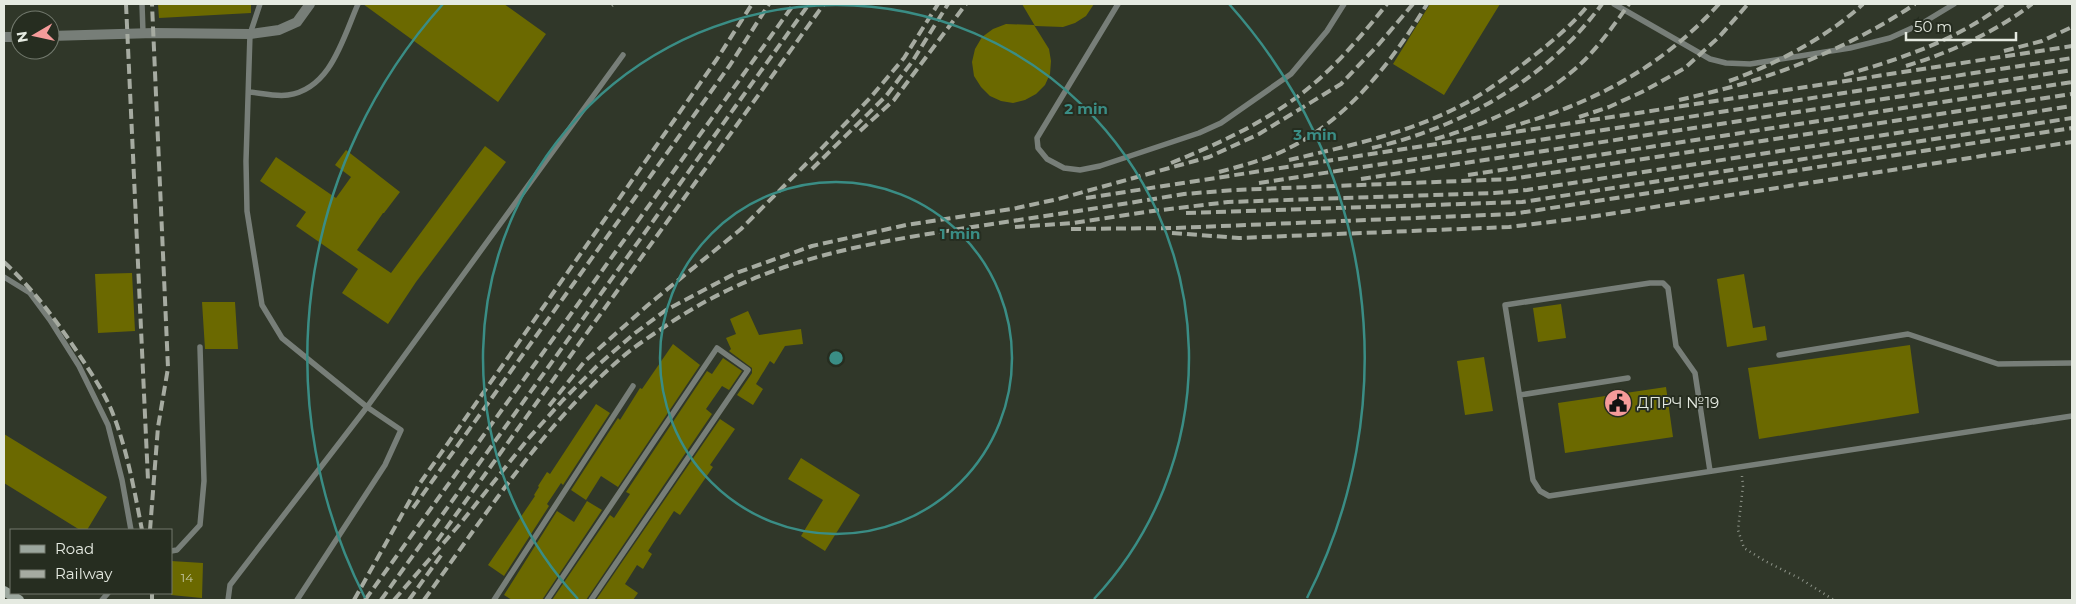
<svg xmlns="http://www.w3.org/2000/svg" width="2076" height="604" font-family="Montserrat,sans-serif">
<rect width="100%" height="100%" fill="#303729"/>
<path fill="#6b6900" d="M 158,4 L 251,4 L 251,13 L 159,18 Z
M 363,4 L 504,4 L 546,34 L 498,102 Z
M 1022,4 L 1094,4 L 1086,16 L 1075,23 L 1063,27 L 1035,26 Z
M 1430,4 L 1500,4 L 1444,95 L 1393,64 Z
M 1006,24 L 1034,25 L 1049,49 L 1051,61 L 1050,74 L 1045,85 L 1036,94 L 1025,100 L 1013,103 L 1001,101 L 990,96 L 981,87 L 974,76 L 972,62 L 975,49 L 982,37 L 993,29 Z
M 485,146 L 506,162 L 416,282 L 388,324 L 342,293 L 358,269 L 296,226 L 306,212 L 260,181 L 276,157 L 336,198 L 351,177 L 335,165 L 346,150 L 400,192 L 384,213 L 383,213 L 357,250 L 391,273 Z
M 132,273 L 135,331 L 98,333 L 95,274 Z
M 1744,274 L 1753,328 L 1765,326 L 1767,340 L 1727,347 L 1717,279 Z
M 202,302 L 235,302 L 238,349 L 205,349 Z
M 1561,304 L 1566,338 L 1538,342 L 1533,308 Z
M 748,311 L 759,335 L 801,329 L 803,344 L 785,346 L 774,364 L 770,361 L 756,384 L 763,389 L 753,405 L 737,395 L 752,373 L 752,368 L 729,351 L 731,349 L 726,338 L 736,334 L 730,319 Z
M 673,344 L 700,365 L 618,487 L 601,476 L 586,500 L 571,490 L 618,418 L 620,420 L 640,388 L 642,389 Z
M 1910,345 L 1919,413 L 1759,439 L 1748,368 Z
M 1484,357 L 1493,411 L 1465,415 L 1457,361 Z
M 723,358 L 742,371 L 729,390 L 722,386 L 706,409 L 712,414 L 586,600 L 552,600 L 610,515 L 614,518 L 630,494 L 626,492 L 707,371 L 712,374 Z
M 1666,387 L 1673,437 L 1565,453 L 1558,403 Z
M 596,404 L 610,413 L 563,485 L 561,483 L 547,504 L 549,506 L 504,576 L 488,565 L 535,496 L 534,495 L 539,487 L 538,486 L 547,472 L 550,474 Z
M 720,419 L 735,429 L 710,465 L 713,467 L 680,515 L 674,511 L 648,551 L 652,554 L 643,569 L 637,565 L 625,584 L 638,593 L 633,600 L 596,600 Z
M 4,434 L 107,497 L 87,530 L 80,530 L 4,483 Z
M 801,458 L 860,495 L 825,551 L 801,536 L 823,500 L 788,479 Z
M 587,501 L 602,510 L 542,600 L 512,600 L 504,595 L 557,511 L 574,522 Z
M 171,561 L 203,563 L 202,598 L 171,595 Z"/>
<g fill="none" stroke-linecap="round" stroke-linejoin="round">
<path stroke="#8e9489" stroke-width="2.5" stroke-dasharray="1 4" stroke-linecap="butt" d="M 612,6 L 614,4
M 1742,476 L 1743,486 L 1738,530 L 1744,548 L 1765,561 L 1799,578 L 1834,600"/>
<path stroke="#777e78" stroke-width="5.5" d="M 142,4 L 143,33
M 260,4 L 250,34 L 246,161 L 247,211 L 262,305 L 282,338 L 367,407 L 401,430 L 385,465 L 297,600
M 1118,4 L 1037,138 L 1038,148 L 1047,159 L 1064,168 L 1080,170 L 1100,166 L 1199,133 L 1221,123 L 1291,74 L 1327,31 L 1344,4
M 1614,4 L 1710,59 L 1726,63 L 1750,64 L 1850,48 L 1890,38 L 1921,24 L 1954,4
M 249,92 C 261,93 276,97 288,95 C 331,89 343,38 358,4
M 4,277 L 30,293 L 50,320 L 79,366 L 108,425 L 122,480 L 131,530
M 1779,355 L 1908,334 L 1998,364 L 2072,363
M 1520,395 L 1628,378
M 1710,471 L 1695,373 L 1676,346 L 1668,288 L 1663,283 L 1650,283 L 1505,305 L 1533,480 L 1540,491 L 1549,496 L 2072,416
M 171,551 L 177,550 L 200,525 L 204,481 L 200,347
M 102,600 L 108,593
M 228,600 L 230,585 L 367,407 L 623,55
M 494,600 L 633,386
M 547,600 L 717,348 L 748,370 L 591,600"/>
<path stroke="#777e78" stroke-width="10" d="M 50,36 L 154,33 L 250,34 L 279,30 L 297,22 L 310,4
M 4,37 L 20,37"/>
<path stroke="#9ca79e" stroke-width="10" d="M 4,591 L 19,600"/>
<path stroke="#a6aba1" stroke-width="4" stroke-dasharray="10 5" stroke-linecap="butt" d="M 126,4 L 148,480
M 2004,51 L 2042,41 L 2072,27
M 1906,66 C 1951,52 1994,33 2032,4
M 1844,75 C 1901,59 1957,40 2004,4
M 1729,81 C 1776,64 1826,38 1863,4
M 1679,100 C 1700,95 1721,90 1742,84 C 1800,67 1865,38 1915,4
M 1579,117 L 1609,107 L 1644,91 L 1685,68 L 1719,37 L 1748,4
M 1506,128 C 1590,105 1660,69 1719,4
M 860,131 L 894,100 L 966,4
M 1435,139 C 1479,127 1534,103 1569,74 C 1592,56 1612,28 1629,4
M 1372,148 C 1463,127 1547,79 1602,4
M 1289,160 C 1348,146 1410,133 1464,104 C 1490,90 1513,72 1536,54 C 1555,39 1574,23 1589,4
M 1171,163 C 1213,146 1253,128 1290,102 C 1327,77 1360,38 1387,4
M 812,169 L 886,96 L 912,62 L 948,4
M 1219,172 C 1244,165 1269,159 1291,147 C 1350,117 1394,59 1427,4
M 1468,175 L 2072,82
M 1361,179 L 2072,70
M 1259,183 L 2072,58
M 1086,198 L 2072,46
M 1186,213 L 1522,202 L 2072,118
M 1015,227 L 1073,223 L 1153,211 L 1228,202 L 1494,193 L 1527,190 L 2072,106
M 1071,229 L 1175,228 L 1512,214 L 2072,128
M 1172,233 L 1239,238 L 1509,227 L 1590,217 L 2072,142
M 4,262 C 33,289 56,320 78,353 C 90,371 102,389 111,409 C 127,448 134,489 142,530
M 549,406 L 585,361 L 648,305 L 741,229 L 819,151 L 870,98 L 904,58 L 938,4
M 413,508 L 730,65 L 769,4
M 150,530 L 158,427 L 168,368 L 152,4
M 437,541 L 824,4
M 152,593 L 152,600
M 354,600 L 418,486 L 717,59 L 752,4
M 365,600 L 794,4
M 381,600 L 809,4
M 394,600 L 460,524 L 528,439 L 563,400 L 598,365 L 635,333 L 666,310 L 736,273 L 812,246 L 906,225 L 1012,209 L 1058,199 L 1209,157 L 1259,134 L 1341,84 L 1379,44 L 1413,4
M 409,600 L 442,554
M 424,600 C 484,517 541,428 619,360 C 633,347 651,336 667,325 C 768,257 868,243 986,225 C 1052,215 1118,205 1184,194 L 1234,190 L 1511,179 L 2072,94"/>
</g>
<g fill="none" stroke="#3a8d85" stroke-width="2.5">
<circle cx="836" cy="358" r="176"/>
<path d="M578 599A353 353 0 1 1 1094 599"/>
<path d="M365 598A529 529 0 0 1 443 4M1229 4A529 529 0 0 1 1307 598"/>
</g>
<defs>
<g id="civic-disc" transform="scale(1.4375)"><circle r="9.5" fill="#f59b9a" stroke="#262d20"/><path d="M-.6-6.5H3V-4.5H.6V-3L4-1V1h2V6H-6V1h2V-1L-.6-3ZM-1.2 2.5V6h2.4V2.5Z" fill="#111"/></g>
</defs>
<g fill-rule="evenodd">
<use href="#civic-disc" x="1618" y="403"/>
</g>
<g text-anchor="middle" stroke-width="4" stroke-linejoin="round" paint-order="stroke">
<g font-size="12" fill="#c6caa9">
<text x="187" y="582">14</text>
</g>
<g font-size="15" fill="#e5eae1" stroke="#262d20" text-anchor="start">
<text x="1637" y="408">ДПРЧ №19</text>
</g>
</g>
<circle cx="836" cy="358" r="8" fill="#3a8d85" stroke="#262d20" stroke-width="2.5"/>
<g font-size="15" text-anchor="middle" font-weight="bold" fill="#3a8d85" stroke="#262d20" stroke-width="4" stroke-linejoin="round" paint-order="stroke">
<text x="1086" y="114">2 min</text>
<text x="1315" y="140">3 min</text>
<text x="960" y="239">1 min</text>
</g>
<rect width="2076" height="604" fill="none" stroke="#e5eae1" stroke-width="10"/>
<rect x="10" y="529" width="162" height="65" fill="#262d20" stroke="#72796d"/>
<rect x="20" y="545" width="25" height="8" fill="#9ca79e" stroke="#72796d"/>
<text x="55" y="554" font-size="15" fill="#e5eae1">Road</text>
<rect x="20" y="570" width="25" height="8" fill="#a6aba1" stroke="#72796d"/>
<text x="55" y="579" font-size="15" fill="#e5eae1">Railway</text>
<g transform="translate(35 35) rotate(261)"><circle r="24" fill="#262d20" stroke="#72796d"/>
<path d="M0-4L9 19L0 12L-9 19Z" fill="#f59b9a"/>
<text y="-8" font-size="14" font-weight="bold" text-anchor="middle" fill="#e5eae1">N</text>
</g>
<path d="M1906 32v8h110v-8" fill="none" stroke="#e5eae1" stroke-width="2.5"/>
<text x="1914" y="32" font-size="15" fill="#e5eae1" stroke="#262d20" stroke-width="4" paint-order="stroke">50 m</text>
</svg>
